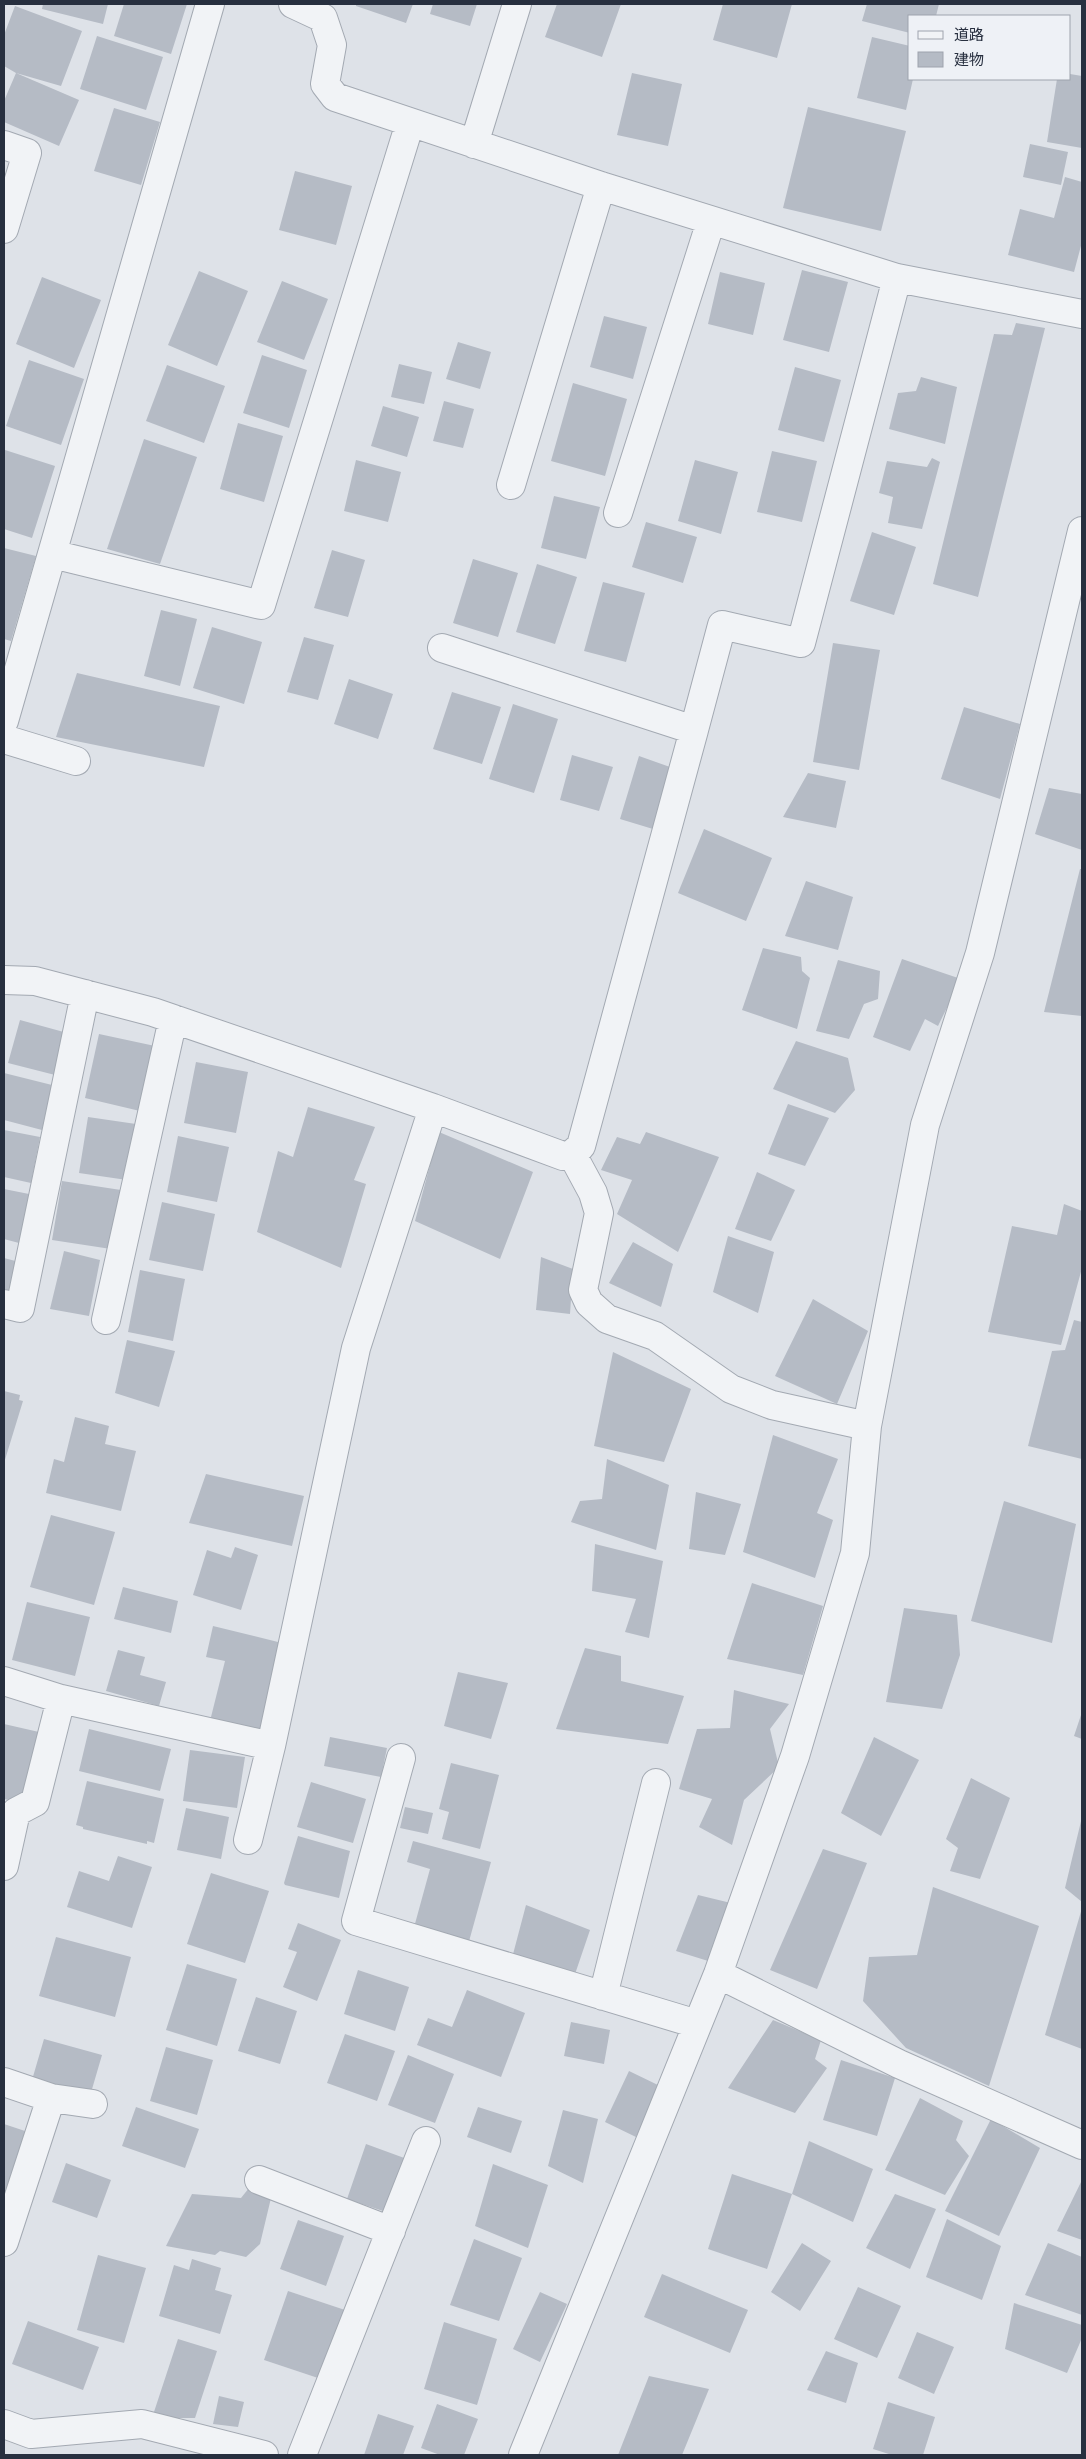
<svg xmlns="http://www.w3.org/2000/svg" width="1086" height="2459" font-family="Ubuntu,'Noto Sans JP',sans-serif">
<rect width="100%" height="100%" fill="#dee2e8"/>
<path fill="#b5bbc5" d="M 43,4 L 108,4 L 103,24 L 42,9 Z
M 124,4 L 187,4 L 171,54 L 114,36 Z
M 356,4 L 413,4 L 406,23 L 356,6 Z
M 433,4 L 477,4 L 470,26 L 430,14 Z
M 557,4 L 621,4 L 602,57 L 545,37 Z
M 723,4 L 792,4 L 777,58 L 713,40 Z
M 867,4 L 939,4 L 936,16 L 910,16 L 910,33 L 862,21 Z
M 15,6 L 82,31 L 61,86 L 16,73 L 4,66 L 4,35 Z
M 97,36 L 163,57 L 146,110 L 80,89 Z
M 872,37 L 910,46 L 910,79 L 913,79 L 906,110 L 857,98 Z
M 16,73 L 79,100 L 59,146 L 4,122 L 4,101 Z
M 632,73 L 682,84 L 668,146 L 617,135 Z
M 1070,74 L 1082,76 L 1082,148 L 1047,142 L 1057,79 L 1070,79 Z
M 808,107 L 906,131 L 881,231 L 783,208 Z
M 114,108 L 160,122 L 141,185 L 94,171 Z
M 1030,144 L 1068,152 L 1061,185 L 1023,177 Z
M 295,171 L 352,186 L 336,245 L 279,230 Z
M 1065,177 L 1082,182 L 1082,242 L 1074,272 L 1008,255 L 1020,209 L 1054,218 Z
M 802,270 L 848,282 L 829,352 L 783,340 Z
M 199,271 L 248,291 L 217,366 L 168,345 Z
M 720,272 L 765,283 L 753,335 L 708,324 Z
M 42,277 L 101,300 L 74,368 L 16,344 Z
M 282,281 L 328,299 L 304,360 L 257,342 Z
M 604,316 L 647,327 L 633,379 L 590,367 Z
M 1016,323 L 1045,328 L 978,597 L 933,584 L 994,334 L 1012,335 Z
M 458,342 L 491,352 L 480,389 L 446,379 Z
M 262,355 L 307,370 L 289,428 L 243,413 Z
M 29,360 L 84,379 L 61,445 L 6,426 Z
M 399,364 L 432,372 L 424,404 L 391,397 Z
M 167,365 L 225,386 L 204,443 L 146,421 Z
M 795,367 L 841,380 L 824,442 L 778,430 Z
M 921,377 L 957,387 L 945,444 L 889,429 L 898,393 L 916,391 Z
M 573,383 L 627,399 L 605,476 L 551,461 Z
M 444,401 L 474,409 L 463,448 L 433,441 Z
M 383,406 L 419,417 L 407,457 L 371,446 Z
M 238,423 L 283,436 L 264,502 L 220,489 Z
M 144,439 L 197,457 L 160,564 L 107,549 Z
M 5,450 L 55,466 L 32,538 L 4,529 Z
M 772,451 L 817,461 L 802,522 L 757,512 Z
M 932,458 L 940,462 L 922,529 L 888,523 L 893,497 L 879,493 L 887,461 L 927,467 Z
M 356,460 L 401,472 L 388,522 L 344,511 Z
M 695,460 L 738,472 L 721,534 L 678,521 Z
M 554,496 L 600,507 L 586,559 L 541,548 Z
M 646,522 L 697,537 L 683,583 L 632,567 Z
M 872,532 L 916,547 L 894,615 L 850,601 Z
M 4,548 L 36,556 L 11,641 L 4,639 Z
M 332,550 L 365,560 L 348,617 L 314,608 Z
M 473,559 L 518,573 L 498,637 L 453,623 Z
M 537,564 L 577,577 L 555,644 L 516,632 Z
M 603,582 L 645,593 L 626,662 L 584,651 Z
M 161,610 L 197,619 L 180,686 L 144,676 Z
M 212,627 L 262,642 L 244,704 L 193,688 Z
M 304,637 L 334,645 L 318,700 L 287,692 Z
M 833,643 L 880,650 L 859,770 L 813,762 Z
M 77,673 L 220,706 L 204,767 L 56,737 Z
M 349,679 L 393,694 L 378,739 L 334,724 Z
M 452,692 L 501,707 L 482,764 L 433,749 Z
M 513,704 L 558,719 L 534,793 L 489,779 Z
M 964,707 L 1020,724 L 1000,799 L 941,779 Z
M 572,755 L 613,767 L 599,811 L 560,800 Z
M 639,756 L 670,767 L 653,829 L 620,819 Z
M 808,773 L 846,781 L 836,828 L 783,817 Z
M 1049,788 L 1082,794 L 1082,850 L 1035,834 Z
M 704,829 L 772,858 L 746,921 L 678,893 Z
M 1080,869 L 1082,869 L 1082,1016 L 1044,1012 Z
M 806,881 L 853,897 L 838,950 L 785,936 Z
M 763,948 L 801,957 L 802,971 L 810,978 L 797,1029 L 742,1010 Z
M 902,959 L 961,979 L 938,1026 L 925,1019 L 910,1051 L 873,1037 Z
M 838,960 L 880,971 L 878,999 L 864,1004 L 849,1039 L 816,1031 Z
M 20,1020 L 71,1034 L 59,1076 L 8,1063 Z
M 99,1034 L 155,1046 L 140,1111 L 85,1098 Z
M 796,1041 L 848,1058 L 855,1090 L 835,1113 L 773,1089 Z
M 196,1062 L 248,1072 L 236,1133 L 184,1123 Z
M 4,1073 L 52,1085 L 42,1130 L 4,1120 Z
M 788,1104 L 829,1118 L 805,1166 L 768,1154 Z
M 308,1107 L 375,1127 L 354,1180 L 366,1184 L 341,1268 L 257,1232 L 278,1151 L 293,1157 Z
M 88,1117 L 136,1124 L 127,1180 L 79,1173 Z
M 4,1130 L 40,1137 L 31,1183 L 4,1177 Z
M 439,1132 L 533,1172 L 500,1259 L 415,1221 Z
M 646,1132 L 719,1157 L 678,1252 L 617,1214 L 632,1180 L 601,1170 L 617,1137 L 640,1144 Z
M 178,1136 L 229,1147 L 217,1202 L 167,1192 Z
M 757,1172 L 795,1190 L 771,1241 L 735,1229 Z
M 62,1181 L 121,1190 L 111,1249 L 52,1240 Z
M 4,1189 L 29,1194 L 19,1243 L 4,1239 Z
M 162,1202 L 215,1214 L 203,1271 L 149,1260 Z
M 1064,1204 L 1082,1211 L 1082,1268 L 1061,1345 L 988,1332 L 1012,1226 L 1057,1235 Z
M 728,1236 L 774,1252 L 758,1313 L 713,1292 Z
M 633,1242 L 673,1264 L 661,1307 L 609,1283 Z
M 64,1251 L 100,1260 L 89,1316 L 50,1309 Z
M 541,1257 L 573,1269 L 570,1314 L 536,1310 Z
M 4,1258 L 23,1263 L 13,1298 L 4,1296 Z
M 140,1270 L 185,1279 L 173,1341 L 128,1332 Z
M 813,1299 L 868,1331 L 837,1404 L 775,1376 Z
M 1074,1320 L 1082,1322 L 1082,1459 L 1028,1446 L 1052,1351 L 1065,1350 Z
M 127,1340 L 175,1351 L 159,1407 L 115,1393 Z
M 613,1352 L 691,1389 L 664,1462 L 594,1446 Z
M 4,1391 L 20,1395 L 19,1400 L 23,1401 L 4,1463 Z
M 75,1417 L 109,1426 L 105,1444 L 136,1451 L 121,1511 L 46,1493 L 54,1459 L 64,1462 Z
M 773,1435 L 838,1459 L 817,1513 L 833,1520 L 815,1578 L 743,1552 Z
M 607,1459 L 669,1485 L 656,1550 L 571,1522 L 580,1501 L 602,1499 Z
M 206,1474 L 304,1496 L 292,1546 L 189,1523 Z
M 696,1492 L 741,1504 L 725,1555 L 689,1549 Z
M 1004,1501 L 1076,1524 L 1052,1643 L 971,1621 Z
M 51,1515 L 115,1532 L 94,1605 L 30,1587 Z
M 595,1544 L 663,1561 L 649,1638 L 625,1632 L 636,1599 L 592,1591 Z
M 235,1547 L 258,1555 L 241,1610 L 193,1595 L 207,1550 L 231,1558 Z
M 752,1583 L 823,1606 L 803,1675 L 727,1659 Z
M 123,1587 L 178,1601 L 171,1633 L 114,1619 Z
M 27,1602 L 90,1617 L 75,1676 L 12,1660 Z
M 904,1608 L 957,1615 L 960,1655 L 942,1709 L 886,1702 Z
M 213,1626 L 282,1643 L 261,1733 L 210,1721 L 225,1661 L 206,1657 Z
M 585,1648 L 621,1656 L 621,1681 L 684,1696 L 668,1744 L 556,1729 Z
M 118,1650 L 145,1657 L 140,1675 L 166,1682 L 159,1706 L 106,1691 Z
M 458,1672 L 508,1683 L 491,1739 L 444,1726 Z
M 734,1690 L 789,1704 L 770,1729 L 779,1767 L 744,1800 L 732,1845 L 699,1827 L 712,1799 L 679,1789 L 697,1729 L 730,1728 Z
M 1082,1712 L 1082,1739 L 1074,1736 Z
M 4,1724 L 39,1732 L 22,1803 L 4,1799 Z
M 89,1729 L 171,1749 L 160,1791 L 79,1771 Z
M 330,1737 L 387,1748 L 381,1777 L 324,1766 Z
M 874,1737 L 919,1760 L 881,1836 L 841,1813 Z
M 190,1750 L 245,1757 L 237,1808 L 183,1801 Z
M 451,1763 L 499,1775 L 480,1849 L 442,1839 L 449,1812 L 439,1809 Z
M 971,1778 L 1010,1798 L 980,1879 L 950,1871 L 958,1848 L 946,1839 Z
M 87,1781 L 164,1799 L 154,1843 L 147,1841 L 147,1844 L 83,1829 L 83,1827 L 76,1825 Z
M 311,1782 L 366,1799 L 353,1843 L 297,1827 Z
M 405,1807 L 433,1813 L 428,1834 L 400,1828 Z
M 186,1808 L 229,1817 L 221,1859 L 177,1850 Z
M 1082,1817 L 1082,1902 L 1065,1888 Z
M 298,1836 L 350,1851 L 339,1898 L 285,1885 L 284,1883 Z
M 413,1841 L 491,1862 L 468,1945 L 413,1931 L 430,1869 L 407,1862 Z
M 823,1849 L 867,1863 L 817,1989 L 770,1970 Z
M 118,1856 L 152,1867 L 132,1928 L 67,1907 L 79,1871 L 109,1881 Z
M 211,1873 L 269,1891 L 245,1963 L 187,1944 Z
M 933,1887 L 1039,1926 L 989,2086 L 906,2048 L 863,2001 L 869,1957 L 917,1955 Z
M 698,1895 L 735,1904 L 721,1965 L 676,1951 Z
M 526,1905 L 590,1930 L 573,1980 L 512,1958 Z
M 1082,1908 L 1082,2049 L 1045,2035 Z
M 298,1923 L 341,1940 L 317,2001 L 283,1987 L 297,1952 L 288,1949 Z
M 56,1937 L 131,1957 L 115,2017 L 39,1996 Z
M 187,1964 L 237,1979 L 217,2046 L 166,2030 Z
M 358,1970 L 409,1987 L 395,2031 L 344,2014 Z
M 467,1990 L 525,2013 L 501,2077 L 417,2045 L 428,2018 L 452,2027 Z
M 256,1997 L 297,2011 L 280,2064 L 238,2051 Z
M 773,2020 L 821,2040 L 815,2059 L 827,2068 L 795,2113 L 728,2088 Z
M 571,2022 L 610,2030 L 604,2064 L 564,2056 Z
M 345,2034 L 395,2051 L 377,2101 L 327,2083 Z
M 44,2039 L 102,2055 L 90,2096 L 32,2080 Z
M 166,2047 L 213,2060 L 197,2115 L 150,2101 Z
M 408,2055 L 454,2074 L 435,2123 L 388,2105 Z
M 841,2060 L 895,2078 L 877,2136 L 823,2120 Z
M 629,2071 L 660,2086 L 636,2137 L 605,2122 Z
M 920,2098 L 963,2121 L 956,2140 L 969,2156 L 945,2195 L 885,2170 Z
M 136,2107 L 199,2129 L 185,2168 L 122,2146 Z
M 478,2107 L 522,2121 L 511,2153 L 467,2137 Z
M 563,2110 L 598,2119 L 583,2183 L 548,2166 Z
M 991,2119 L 1040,2148 L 999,2236 L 945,2211 Z
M 4,2124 L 28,2132 L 4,2202 Z
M 809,2141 L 873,2169 L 853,2222 L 792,2194 Z
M 366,2144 L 407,2159 L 389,2213 L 347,2199 Z
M 66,2163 L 111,2180 L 97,2218 L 52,2202 Z
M 493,2164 L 548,2185 L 528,2248 L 475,2226 Z
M 732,2174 L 792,2194 L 767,2269 L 708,2249 Z
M 1082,2180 L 1082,2240 L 1057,2231 Z
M 249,2188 L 271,2198 L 260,2244 L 246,2257 L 220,2251 L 215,2255 L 166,2246 L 192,2194 L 241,2198 Z
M 895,2194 L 936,2209 L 910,2269 L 866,2248 Z
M 947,2219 L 1001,2246 L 982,2300 L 926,2277 Z
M 298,2220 L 344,2236 L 326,2286 L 280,2269 Z
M 474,2239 L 522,2258 L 499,2321 L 450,2305 Z
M 802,2243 L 831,2261 L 800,2311 L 771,2292 Z
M 1048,2243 L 1082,2257 L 1082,2315 L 1025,2295 Z
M 98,2255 L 146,2268 L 124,2343 L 77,2330 Z
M 192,2259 L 221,2268 L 215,2290 L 232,2295 L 220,2334 L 159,2316 L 174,2265 L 189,2270 Z
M 662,2274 L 748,2310 L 730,2353 L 644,2317 Z
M 858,2287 L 901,2306 L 877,2358 L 834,2339 Z
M 288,2291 L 345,2310 L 321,2379 L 264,2360 Z
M 540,2292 L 567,2304 L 540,2362 L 513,2349 Z
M 1014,2303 L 1082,2325 L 1082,2338 L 1067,2373 L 1005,2349 Z
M 28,2321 L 99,2347 L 83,2390 L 12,2364 Z
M 444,2322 L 497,2339 L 477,2405 L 424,2389 Z
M 917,2332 L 954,2347 L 934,2394 L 898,2378 Z
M 178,2339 L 217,2351 L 195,2418 L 152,2418 Z
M 826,2351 L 858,2363 L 846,2403 L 807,2390 Z
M 649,2376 L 709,2389 L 682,2455 L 618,2455 Z
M 219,2396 L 244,2402 L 238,2427 L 213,2424 Z
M 888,2402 L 935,2417 L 923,2455 L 892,2455 L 873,2449 Z
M 437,2404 L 478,2419 L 464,2455 L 440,2455 L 421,2448 Z
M 378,2414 L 414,2426 L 403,2455 L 364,2455 Z"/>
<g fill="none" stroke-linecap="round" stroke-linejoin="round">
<g stroke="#a3a9b2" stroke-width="30">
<path id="minor" d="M 293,4 L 323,18 L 332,45 L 325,84 L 335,97 L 601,186 L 897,278 L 1082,314
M 474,144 L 517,4
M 4,145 L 27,153 L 4,229
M 511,485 L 601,186
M 618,513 L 711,221
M 52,554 L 261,605 L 410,123
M 4,721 L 210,4
M 694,730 L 722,625 L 801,643 L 897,278
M 4,739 L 76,761
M 4,980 L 35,981 L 153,1012 L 433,1108 L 563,1156 L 572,1154 L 581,1146 L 694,730 L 442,648
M 572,1154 L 593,1193 L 599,1213 L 583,1290 L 589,1303 L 607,1319 L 655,1336 L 731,1389 L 772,1405 L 867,1426
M 4,1304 L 20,1308 L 85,994
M 106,1320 L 173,1019
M 4,1681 L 61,1699
M 401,1758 L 356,1921 L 697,2024
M 248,1840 L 271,1746 L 356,1348 L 433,1108
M 4,1866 L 16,1812 L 35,1802 L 61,1699 L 271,1746
M 718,1974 L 899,2064 L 1082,2145
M 603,1996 L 656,1783
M 4,2082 L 51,2098
M 259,2180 L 391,2231
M 4,2242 L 51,2098 L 93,2104
M 4,2424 L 31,2434 L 142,2424 L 264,2455
M 302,2455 L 426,2141
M 523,2455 L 718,1974 L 795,1756 L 855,1553 L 867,1426 L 925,1125 L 980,953 L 1082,531"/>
</g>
<use href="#minor" stroke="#f1f3f6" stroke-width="28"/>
</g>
<rect width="1086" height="2459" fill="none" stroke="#272f3f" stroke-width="10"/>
<rect x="908" y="15" width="162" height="65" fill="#eef1f6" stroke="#9ea3ad"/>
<rect x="918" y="31" width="25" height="8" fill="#f1f3f6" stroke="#9ea3ad"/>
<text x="954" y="40" font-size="15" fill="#272f3f">道路</text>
<rect x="918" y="52" width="25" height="15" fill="#b5bbc5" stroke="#9ea3ad"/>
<text x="954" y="65" font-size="15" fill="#272f3f">建物</text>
</svg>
